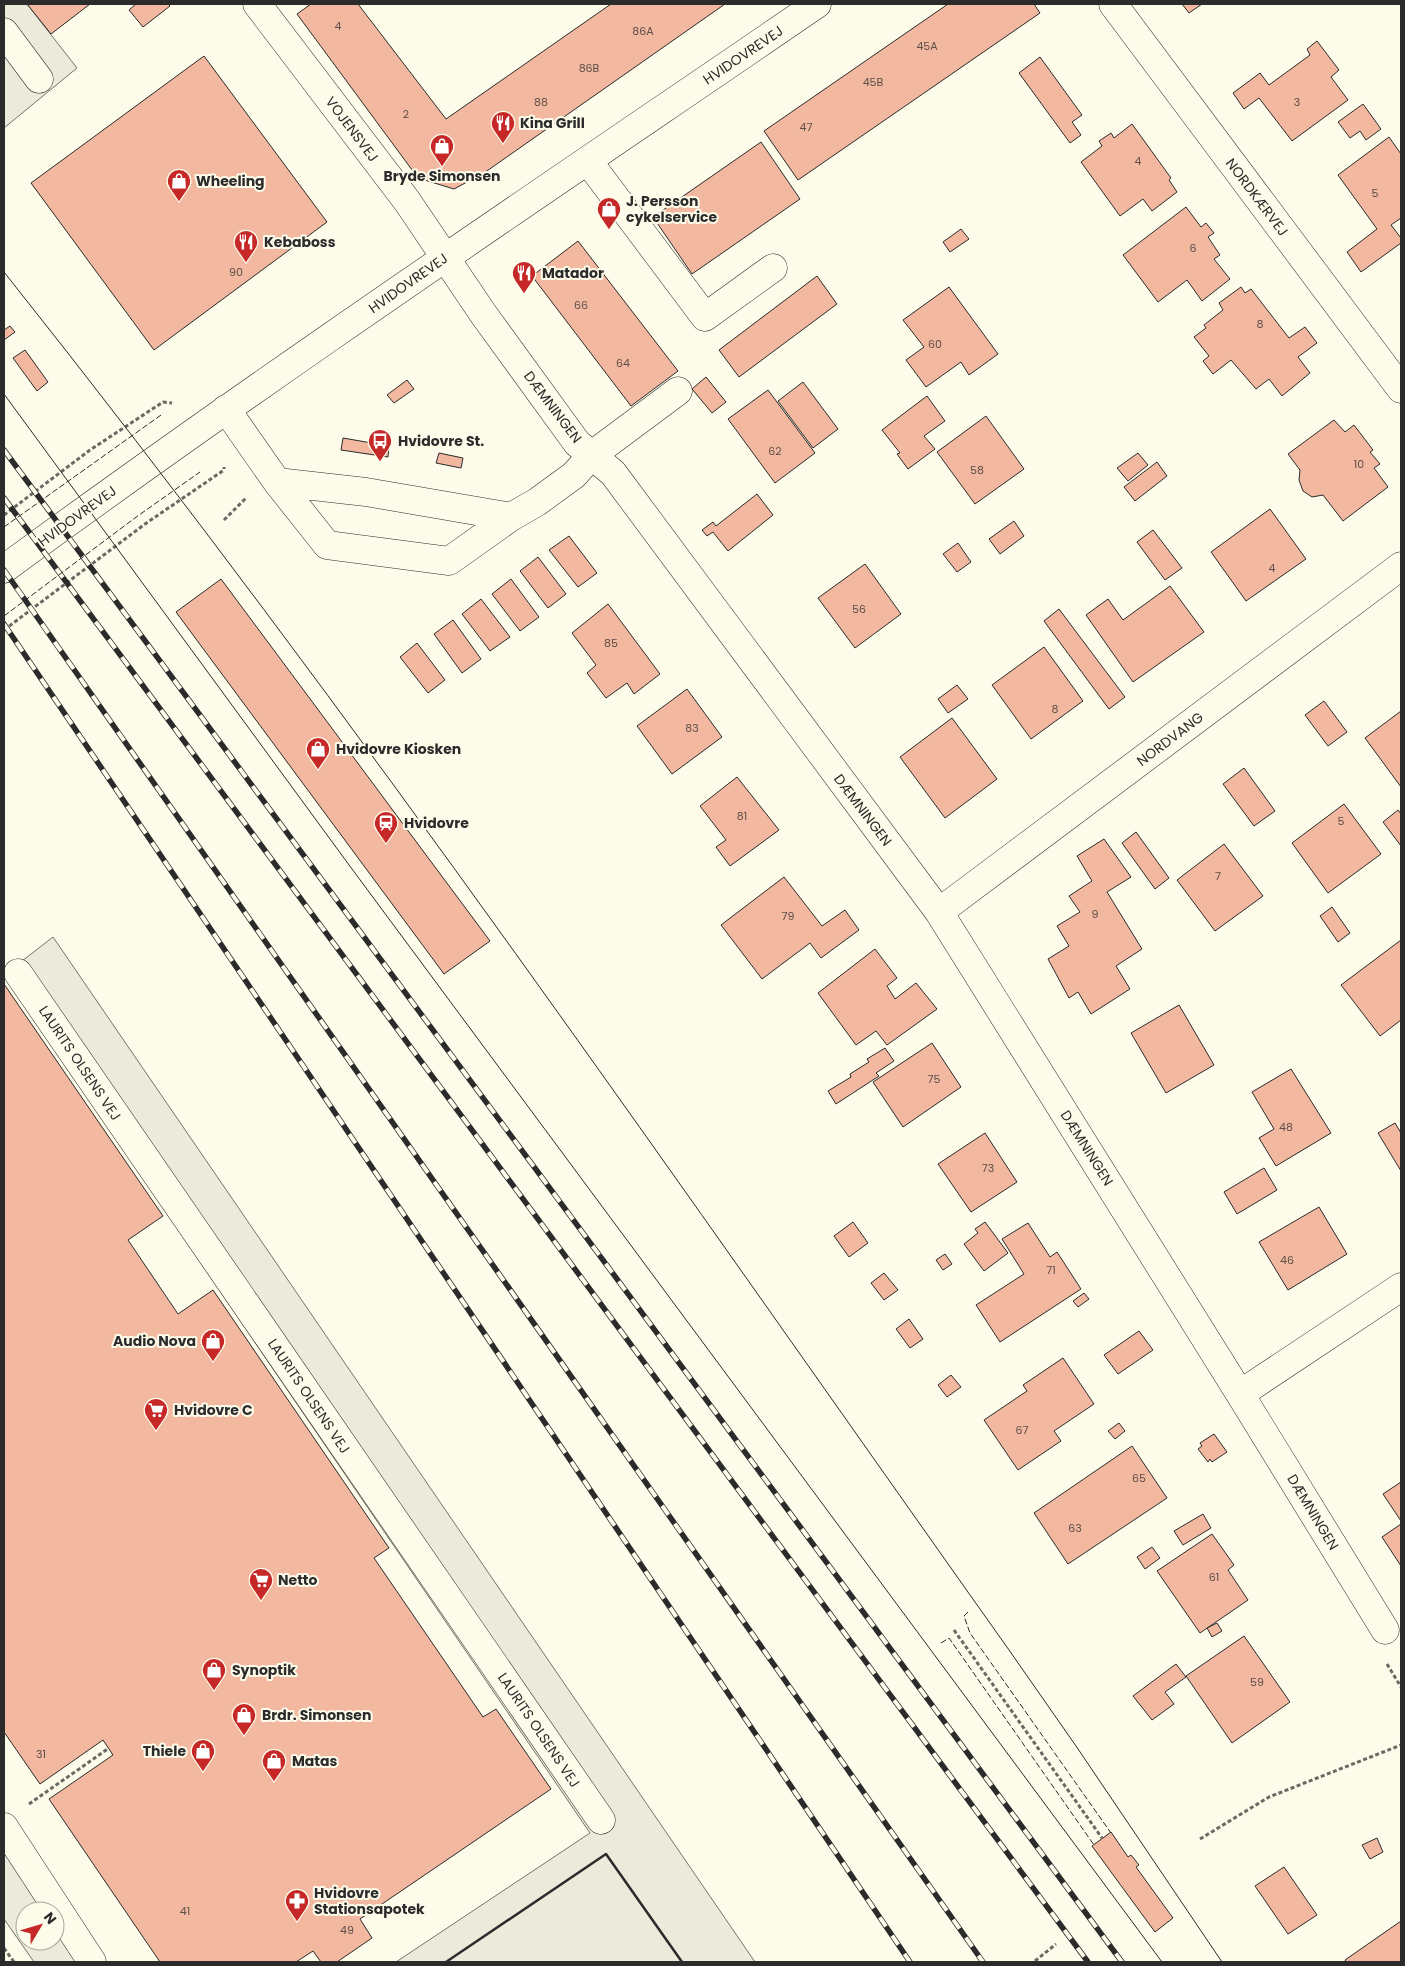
<svg xmlns="http://www.w3.org/2000/svg" width="1405" height="1966" font-family="Poppins,sans-serif">
<rect width="100%" height="100%" fill="#fdfbea"/>
<path fill="#eceadb" stroke="#74746e" fill-rule="evenodd" d="M 4,4 L 27,4 L 77,68 L 4,128 Z
M 53,937 L 755,1962 L 396,1962 L 590,1833 L 4,975 Z
M 4,1822 L 97,1962 L 34,1962 L 4,1919 ZM 25,1911 L 55,1911 L 55,1941 L 25,1941 Z"/>
<path fill="#f2b8a0" stroke="#2b2b2b" d="M 27,4 L 90,4 L 51,34 Z
M 136,4 L 168,4 L 170,6 L 143,27 L 129,10 Z
M 311,4 L 358,4 L 446,119 L 611,4 L 725,4 L 484,173 L 454,189 L 418,178 L 297,14 Z
M 948,4 L 1034,4 L 1040,13 L 798,180 L 764,131 Z
M 1182,4 L 1202,4 L 1189,13 Z
M 1317,41 L 1339,70 L 1331,77 L 1348,100 L 1292,141 L 1259,98 L 1244,109 L 1233,93 L 1260,73 L 1269,85 L 1310,55 L 1307,49 Z
M 204,56 L 327,222 L 154,350 L 31,183 Z
M 1040,57 L 1082,115 L 1072,122 L 1081,135 L 1070,143 L 1019,73 Z
M 1363,104 L 1381,129 L 1366,140 L 1360,131 L 1350,138 L 1338,122 Z
M 1132,124 L 1171,178 L 1169,180 L 1177,192 L 1152,211 L 1143,199 L 1120,216 L 1081,162 L 1102,146 L 1099,141 L 1111,133 L 1114,138 Z
M 1389,137 L 1401,154 L 1401,218 L 1391,225 L 1401,238 L 1401,243 L 1361,272 L 1347,252 L 1377,229 L 1338,175 Z
M 761,142 L 800,199 L 692,274 L 653,217 Z
M 1186,207 L 1201,227 L 1206,223 L 1214,233 L 1208,237 L 1220,255 L 1214,259 L 1230,279 L 1202,301 L 1187,280 L 1158,302 L 1123,255 Z
M 961,229 L 969,239 L 950,252 L 943,242 Z
M 578,241 L 678,371 L 631,406 L 532,276 Z
M 817,276 L 837,304 L 739,377 L 719,350 Z
M 949,287 L 998,354 L 969,375 L 961,362 L 926,387 L 906,360 L 924,347 L 903,320 Z
M 1241,287 L 1245,293 L 1251,289 L 1289,338 L 1305,327 L 1317,343 L 1298,357 L 1310,373 L 1282,396 L 1269,379 L 1256,389 L 1231,360 L 1213,374 L 1203,361 L 1209,356 L 1194,337 L 1206,328 L 1204,325 L 1223,310 L 1219,303 Z
M 10,326 L 15,332 L 4,340 L 4,330 Z
M 25,350 L 48,382 L 37,391 L 13,358 Z
M 706,377 L 726,402 L 712,413 L 692,389 Z
M 407,380 L 414,389 L 394,403 L 387,395 Z
M 803,382 L 838,429 L 813,448 L 778,401 Z
M 768,390 L 815,453 L 775,483 L 728,419 Z
M 927,396 L 945,421 L 924,436 L 935,449 L 908,469 L 897,454 L 900,453 L 882,430 Z
M 986,416 L 1024,469 L 975,504 L 937,452 Z
M 1334,420 L 1345,432 L 1354,425 L 1373,450 L 1370,452 L 1380,464 L 1374,468 L 1388,487 L 1343,521 L 1323,495 L 1312,497 L 1303,491 L 1299,480 L 1300,470 L 1288,454 Z
M 343,438 L 389,446 L 388,457 L 341,450 Z
M 439,453 L 463,458 L 461,468 L 436,463 Z
M 1138,453 L 1148,465 L 1128,481 L 1117,468 Z
M 1157,462 L 1167,476 L 1135,501 L 1124,487 Z
M 757,494 L 773,515 L 728,551 L 713,532 L 707,536 L 702,530 L 713,522 L 716,526 Z
M 1270,509 L 1306,559 L 1246,601 L 1211,552 Z
M 1014,521 L 1024,536 L 1000,554 L 989,539 Z
M 1153,530 L 1182,568 L 1165,580 L 1137,542 Z
M 569,536 L 597,573 L 578,587 L 549,550 Z
M 958,543 L 971,562 L 957,572 L 943,554 Z
M 538,557 L 566,594 L 548,608 L 520,571 Z
M 865,564 L 901,614 L 855,648 L 818,598 Z
M 221,579 L 490,941 L 444,974 L 176,612 Z
M 511,579 L 539,617 L 520,631 L 492,594 Z
M 1170,586 L 1204,632 L 1133,682 L 1086,615 L 1108,599 L 1123,620 Z
M 481,599 L 510,637 L 490,651 L 462,614 Z
M 608,604 L 660,674 L 634,694 L 627,683 L 606,698 L 587,673 L 596,665 L 572,633 Z
M 1059,609 L 1125,697 L 1109,709 L 1044,621 Z
M 453,620 L 481,659 L 462,673 L 434,634 Z
M 417,643 L 445,680 L 428,693 L 400,657 Z
M 1044,647 L 1083,701 L 1031,739 L 992,685 Z
M 957,685 L 968,699 L 948,713 L 938,699 Z
M 687,689 L 722,737 L 672,774 L 637,726 Z
M 1324,701 L 1347,732 L 1328,746 L 1305,715 Z
M 1401,711 L 1401,787 L 1365,738 Z
M 952,718 L 997,779 L 945,818 L 900,757 Z
M 1244,768 L 1275,811 L 1254,826 L 1223,784 Z
M 737,777 L 779,830 L 730,866 L 716,847 L 726,840 L 700,806 Z
M 1344,804 L 1381,854 L 1328,893 L 1292,843 Z
M 1398,810 L 1401,814 L 1401,846 L 1383,822 Z
M 1136,832 L 1169,878 L 1155,889 L 1122,843 Z
M 1104,839 L 1131,877 L 1107,892 L 1142,949 L 1116,966 L 1130,989 L 1091,1014 L 1078,992 L 1069,998 L 1048,959 L 1069,946 L 1057,926 L 1080,912 L 1069,896 L 1092,881 L 1077,856 Z
M 1224,844 L 1263,896 L 1215,931 L 1177,880 Z
M 784,877 L 822,926 L 845,910 L 859,930 L 821,958 L 810,943 L 762,979 L 721,925 Z
M 1332,907 L 1350,933 L 1338,942 L 1320,916 Z
M 1401,940 L 1401,1020 L 1380,1036 L 1341,985 Z
M 875,949 L 897,978 L 887,986 L 895,999 L 916,983 L 937,1009 L 887,1045 L 876,1031 L 856,1045 L 818,993 Z
M 4,984 L 163,1216 L 128,1240 L 178,1314 L 213,1290 L 389,1548 L 374,1558 L 483,1717 L 496,1709 L 551,1789 L 360,1919 L 372,1938 L 337,1962 L 321,1962 L 313,1951 L 296,1962 L 160,1962 L 49,1799 L 113,1755 L 103,1740 L 40,1784 L 4,1732 Z
M 1179,1005 L 1214,1065 L 1166,1093 L 1131,1033 Z
M 932,1043 L 961,1087 L 903,1127 L 873,1082 Z
M 885,1048 L 894,1061 L 876,1073 L 879,1076 L 836,1104 L 828,1091 L 851,1077 L 850,1074 L 869,1062 L 867,1059 Z
M 1291,1069 L 1331,1133 L 1276,1166 L 1259,1138 L 1274,1129 L 1252,1092 Z
M 1395,1123 L 1401,1133 L 1401,1171 L 1378,1133 Z
M 985,1133 L 1017,1182 L 971,1212 L 938,1164 Z
M 1264,1168 L 1277,1190 L 1237,1214 L 1224,1192 Z
M 1319,1207 L 1347,1254 L 1288,1290 L 1259,1242 Z
M 853,1222 L 868,1243 L 849,1257 L 834,1236 Z
M 985,1222 L 1008,1253 L 984,1271 L 964,1244 L 978,1233 L 975,1229 Z
M 1028,1223 L 1050,1257 L 1057,1252 L 1081,1289 L 1000,1342 L 976,1305 L 1024,1274 L 1002,1239 Z
M 945,1254 L 952,1264 L 943,1270 L 936,1260 Z
M 884,1273 L 898,1290 L 884,1300 L 871,1283 Z
M 1084,1293 L 1089,1299 L 1078,1307 L 1073,1301 Z
M 909,1319 L 923,1339 L 910,1348 L 896,1329 Z
M 1139,1331 L 1153,1350 L 1118,1374 L 1104,1355 Z
M 1063,1358 L 1094,1404 L 1054,1431 L 1061,1441 L 1018,1470 L 984,1420 L 1027,1391 L 1023,1385 Z
M 951,1375 L 961,1387 L 947,1397 L 938,1385 Z
M 1119,1423 L 1125,1431 L 1115,1439 L 1108,1431 Z
M 1214,1434 L 1227,1452 L 1212,1462 L 1210,1459 L 1208,1462 L 1198,1449 L 1202,1446 L 1200,1443 Z
M 1132,1446 L 1167,1498 L 1068,1564 L 1034,1513 Z
M 1401,1482 L 1401,1521 L 1383,1494 Z
M 1203,1514 L 1211,1528 L 1183,1545 L 1174,1531 Z
M 1401,1524 L 1401,1566 L 1382,1537 Z
M 1212,1534 L 1234,1565 L 1228,1570 L 1248,1600 L 1200,1633 L 1157,1571 Z
M 1152,1547 L 1160,1558 L 1145,1569 L 1137,1557 Z
M 1217,1623 L 1222,1631 L 1212,1637 L 1207,1628 Z
M 1244,1636 L 1290,1702 L 1232,1743 L 1186,1676 Z
M 1176,1664 L 1186,1677 L 1165,1692 L 1174,1704 L 1152,1720 L 1133,1696 Z
M 1111,1832 L 1128,1857 L 1131,1855 L 1139,1865 L 1136,1867 L 1173,1918 L 1155,1932 L 1092,1846 Z
M 1377,1838 L 1383,1852 L 1370,1859 L 1362,1845 Z
M 1284,1867 L 1317,1915 L 1288,1934 L 1255,1886 Z
M 1401,1921 L 1401,1962 L 1346,1962 L 1345,1960 Z"/>
<g fill="none" stroke-linecap="round" stroke-linejoin="round">
<g stroke="#2b2b2b" stroke-width="29">
<path id="minor" d="M 257,4 L 407,201 L 484,315 L 577,443 L 613,473 L 939,912 L 1240,1394 L 1385,1630
M 1113,4 L 1401,389
M 4,32 L 39,79
M 588,161 L 705,317 L 773,268
M 226,409 L 277,482 L 366,492 L 511,517 L 537,502 L 574,475 L 592,455 L 678,391
M 277,482 L 327,545 L 449,561 L 511,517
M 4,569 C 270,374 545,190 817,4
M 939,912 L 1401,566
M 18,973 L 601,1820
M 1240,1394 L 1401,1287
M 4,1827 L 92,1962"/>
</g>
<path stroke="#6a6964" stroke-width="3" stroke-dasharray="4 2.5" stroke-linecap="butt" d="M 4,515 L 90,450 L 163,402 L 172,403
M 224,520 L 246,498
M 4,630 L 145,524 L 224,470 L 224,467
M 954,1630 L 1102,1838
M 1387,1664 L 1401,1687
M 29,1804 L 109,1748
M 1200,1839 L 1269,1797 L 1401,1745
M 4,1948 L 14,1962
M 1035,1961 L 1056,1944"/>
<use href="#minor" stroke="#fdfbea" stroke-width="28"/>
<path stroke="#2b2b2b" stroke-width="1" d="M 4,272 C 358,717 680,1186 1009,1650 L 1076,1746 L 1222,1962
M 4,394 L 352,869 L 1162,1962"/>
<g stroke="#2b2b2b" stroke-width="5.5">
<path id="rail" d="M 4,450 L 1122,1962
M 4,498 L 1088,1962
M 4,570 L 983,1962
M 4,624 L 910,1962"/>
</g>
<use href="#rail" stroke="#fdfbea" stroke-width="4" stroke-dasharray="11" stroke-linecap="butt"/>
<path stroke="#2b2b2b" stroke-width="1" stroke-dasharray="6 2.5" stroke-linecap="butt" d="M 4,527 L 161,415
M 4,616 L 139,515 L 200,472
M 968,1612 L 964,1616 L 970,1633 L 1111,1833
M 941,1643 L 949,1638 L 1094,1845"/>
<path stroke="#2b2b2b" stroke-width="2.5" d="M 446,1962 L 606,1854 L 682,1962"/>
</g>
<defs>
<g id="restaurant-pin" transform="scale(1.25)"><path d="M0 17L-7.5 6A9.5 9.5 0 1 1 7.5 6Z" fill="#c62828" stroke="#fdfbea"/><path d="M-5-6h1v4h1v-4h1v4h1v-4h1v5L-1.5 .5V6h-2V.5L-5-1ZM5-6V6H3V1.5H1.5Q1.5-4 5-6Z" fill="#fff"/></g>
<g id="shop-pin" transform="scale(1.25)"><path d="M0 17L-7.5 6A9.5 9.5 0 1 1 7.5 6Z" fill="#c62828" stroke="#fdfbea"/><path d="M-5-2.5h2.3a2.7 3.5 0 0 1 5.4 0H5L5.5 6h-11ZM-1.5-2.5h3a1.5 2.3 0 0 0-3 0Z" fill="#fff"/></g>
<g id="bus-pin" transform="scale(1.25)"><path d="M0 17L-7.5 6A9.5 9.5 0 1 1 7.5 6Z" fill="#c62828" stroke="#fdfbea"/><path d="M-5-6H5V4H4V6H2V4H-2V6H-4V4H-5ZM-3.5-4V0h7V-4ZM-3.5 1.2v1.5H-2V1.2ZM2 1.2v1.5H3.5V1.2Z" fill="#fff"/></g>
<g id="station-pin" transform="scale(1.25)"><path d="M0 17L-7.5 6A9.5 9.5 0 1 1 7.5 6Z" fill="#c62828" stroke="#fdfbea"/><path d="M-3-6H3Q5-6 5-4V2Q5 4 3 4L4.5 6H3L1.5 4h-3L-3 6H-4.5L-3 4Q-5 4-5 2V-4Q-5-6-3-6ZM-3.5-4v3h7v-3ZM-3.5 1v1.5H-2V1ZM2 1v1.5H3.5V1Z" fill="#fff"/></g>
<g id="supermarket-pin" transform="scale(1.25)"><path d="M0 17L-7.5 6A9.5 9.5 0 1 1 7.5 6Z" fill="#c62828" stroke="#fdfbea"/><path d="M-6-5.5h2.5l.6 2H6L4.5 2H-2.5L-4.4-4H-6ZM-1.5 3.2a1.3 1.3 0 1 0 .1 0ZM3 3.2a1.3 1.3 0 1 0 .1 0Z" fill="#fff"/></g>
<g id="pharmacy-pin" transform="scale(1.25)"><path d="M0 17L-7.5 6A9.5 9.5 0 1 1 7.5 6Z" fill="#c62828" stroke="#fdfbea"/><path d="M-2-6h4v4h4v4h-4v4h-4v-4h-4v-4h4Z" fill="#fff"/></g>
</defs>
<g fill-rule="evenodd">
<use href="#restaurant-pin" x="503" y="123"/>
<use href="#shop-pin" x="442" y="146"/>
<use href="#shop-pin" x="179" y="181"/>
<use href="#shop-pin" x="609" y="209"/>
<use href="#restaurant-pin" x="246" y="242"/>
<use href="#restaurant-pin" x="524" y="273"/>
<use href="#bus-pin" x="380" y="441"/>
<use href="#shop-pin" x="318" y="749"/>
<use href="#station-pin" x="386" y="823"/>
<use href="#shop-pin" x="213" y="1341"/>
<use href="#supermarket-pin" x="156" y="1410"/>
<use href="#supermarket-pin" x="261" y="1580"/>
<use href="#shop-pin" x="214" y="1670"/>
<use href="#shop-pin" x="244" y="1715"/>
<use href="#shop-pin" x="203" y="1751"/>
<use href="#shop-pin" x="274" y="1761"/>
<use href="#pharmacy-pin" x="297" y="1901"/>
</g>
<g text-anchor="middle" stroke-width="4" stroke-linejoin="round" paint-order="stroke">
<g font-size="11" fill="#5d4e48">
<text x="338" y="30">4</text>
<text x="643" y="35">86A</text>
<text x="927" y="50">45A</text>
<text x="589" y="72">86B</text>
<text x="873" y="86">45B</text>
<text x="541" y="106">88</text>
<text x="1297" y="106">3</text>
<text x="406" y="118">2</text>
<text x="806" y="131">47</text>
<text x="1138" y="165">4</text>
<text x="1375" y="197">5</text>
<text x="1193" y="252">6</text>
<text x="236" y="276">90</text>
<text x="581" y="309">66</text>
<text x="1260" y="328">8</text>
<text x="935" y="348">60</text>
<text x="623" y="367">64</text>
<text x="775" y="455">62</text>
<text x="1359" y="468">10</text>
<text x="977" y="474">58</text>
<text x="1272" y="572">4</text>
<text x="859" y="613">56</text>
<text x="611" y="647">85</text>
<text x="1055" y="713">8</text>
<text x="692" y="732">83</text>
<text x="742" y="820">81</text>
<text x="1341" y="825">5</text>
<text x="1218" y="880">7</text>
<text x="1095" y="918">9</text>
<text x="788" y="920">79</text>
<text x="934" y="1083">75</text>
<text x="1286" y="1131">48</text>
<text x="988" y="1172">73</text>
<text x="1287" y="1264">46</text>
<text x="1051" y="1274">71</text>
<text x="1022" y="1434">67</text>
<text x="1139" y="1482">65</text>
<text x="1075" y="1532">63</text>
<text x="1214" y="1581">61</text>
<text x="1257" y="1686">59</text>
<text x="41" y="1758">31</text>
<text x="185" y="1915">41</text>
<text x="347" y="1934">49</text>
</g>
<g font-size="14" fill="#2b2b2b" stroke="#fdfbea">
<text transform="translate(743 55) rotate(-34)" y="5">HVIDOVREVEJ</text>
<text transform="translate(352 129) rotate(53)" y="5">VOJENSVEJ</text>
<text transform="translate(1257 197) rotate(53)" y="5">NORDKÆRVEJ</text>
<text transform="translate(408 283) rotate(-35)" y="5">HVIDOVREVEJ</text>
<text transform="translate(553 407) rotate(53)" y="5">DÆMNINGEN</text>
<text transform="translate(77 516) rotate(-36)" y="5">HVIDOVREVEJ</text>
<text transform="translate(1170 739) rotate(-37)" y="5">NORDVANG</text>
<text transform="translate(863 810) rotate(53)" y="5">DÆMNINGEN</text>
<text transform="translate(80 1063) rotate(56)" y="5">LAURITS OLSENS VEJ</text>
<text transform="translate(1087 1148) rotate(58)" y="5">DÆMNINGEN</text>
<text transform="translate(309 1396) rotate(56)" y="5">LAURITS OLSENS VEJ</text>
<text transform="translate(1313 1512) rotate(59)" y="5">DÆMNINGEN</text>
<text transform="translate(539 1730) rotate(56)" y="5">LAURITS OLSENS VEJ</text>
</g>
<g font-size="14" font-weight="bold" fill="#2b2b2b" stroke="#fdfbea" text-anchor="start">
<text x="520" y="128">Kina Grill</text>
<text x="442" y="181" text-anchor="middle">Bryde Simonsen</text>
<text x="196" y="186">Wheeling</text>
<text x="626" y="206">J. Persson<tspan x="626" dy="16">cykelservice</tspan></text>
<text x="264" y="247">Kebaboss</text>
<text x="542" y="278">Matador</text>
<text x="398" y="446">Hvidovre St.</text>
<text x="336" y="754">Hvidovre Kiosken</text>
<text x="404" y="828">Hvidovre</text>
<text x="196" y="1346" text-anchor="end">Audio Nova</text>
<text x="174" y="1415">Hvidovre C</text>
<text x="278" y="1585">Netto</text>
<text x="232" y="1675">Synoptik</text>
<text x="262" y="1720">Brdr. Simonsen</text>
<text x="186" y="1756" text-anchor="end">Thiele</text>
<text x="292" y="1766">Matas</text>
<text x="314" y="1898">Hvidovre<tspan x="314" dy="16">Stationsapotek</tspan></text>
</g>
</g>
<rect width="1405" height="1966" fill="none" stroke="#2b2b2b" stroke-width="10"/>
<g transform="translate(40 1926) rotate(52)"><circle r="24" fill="#fdfbea" stroke="#a9a89e"/>
<path d="M0-4L9 19L0 12L-9 19Z" fill="#c62828"/>
<text y="-8" font-size="14" font-weight="bold" text-anchor="middle" fill="#2b2b2b">N</text>
</g>
</svg>
